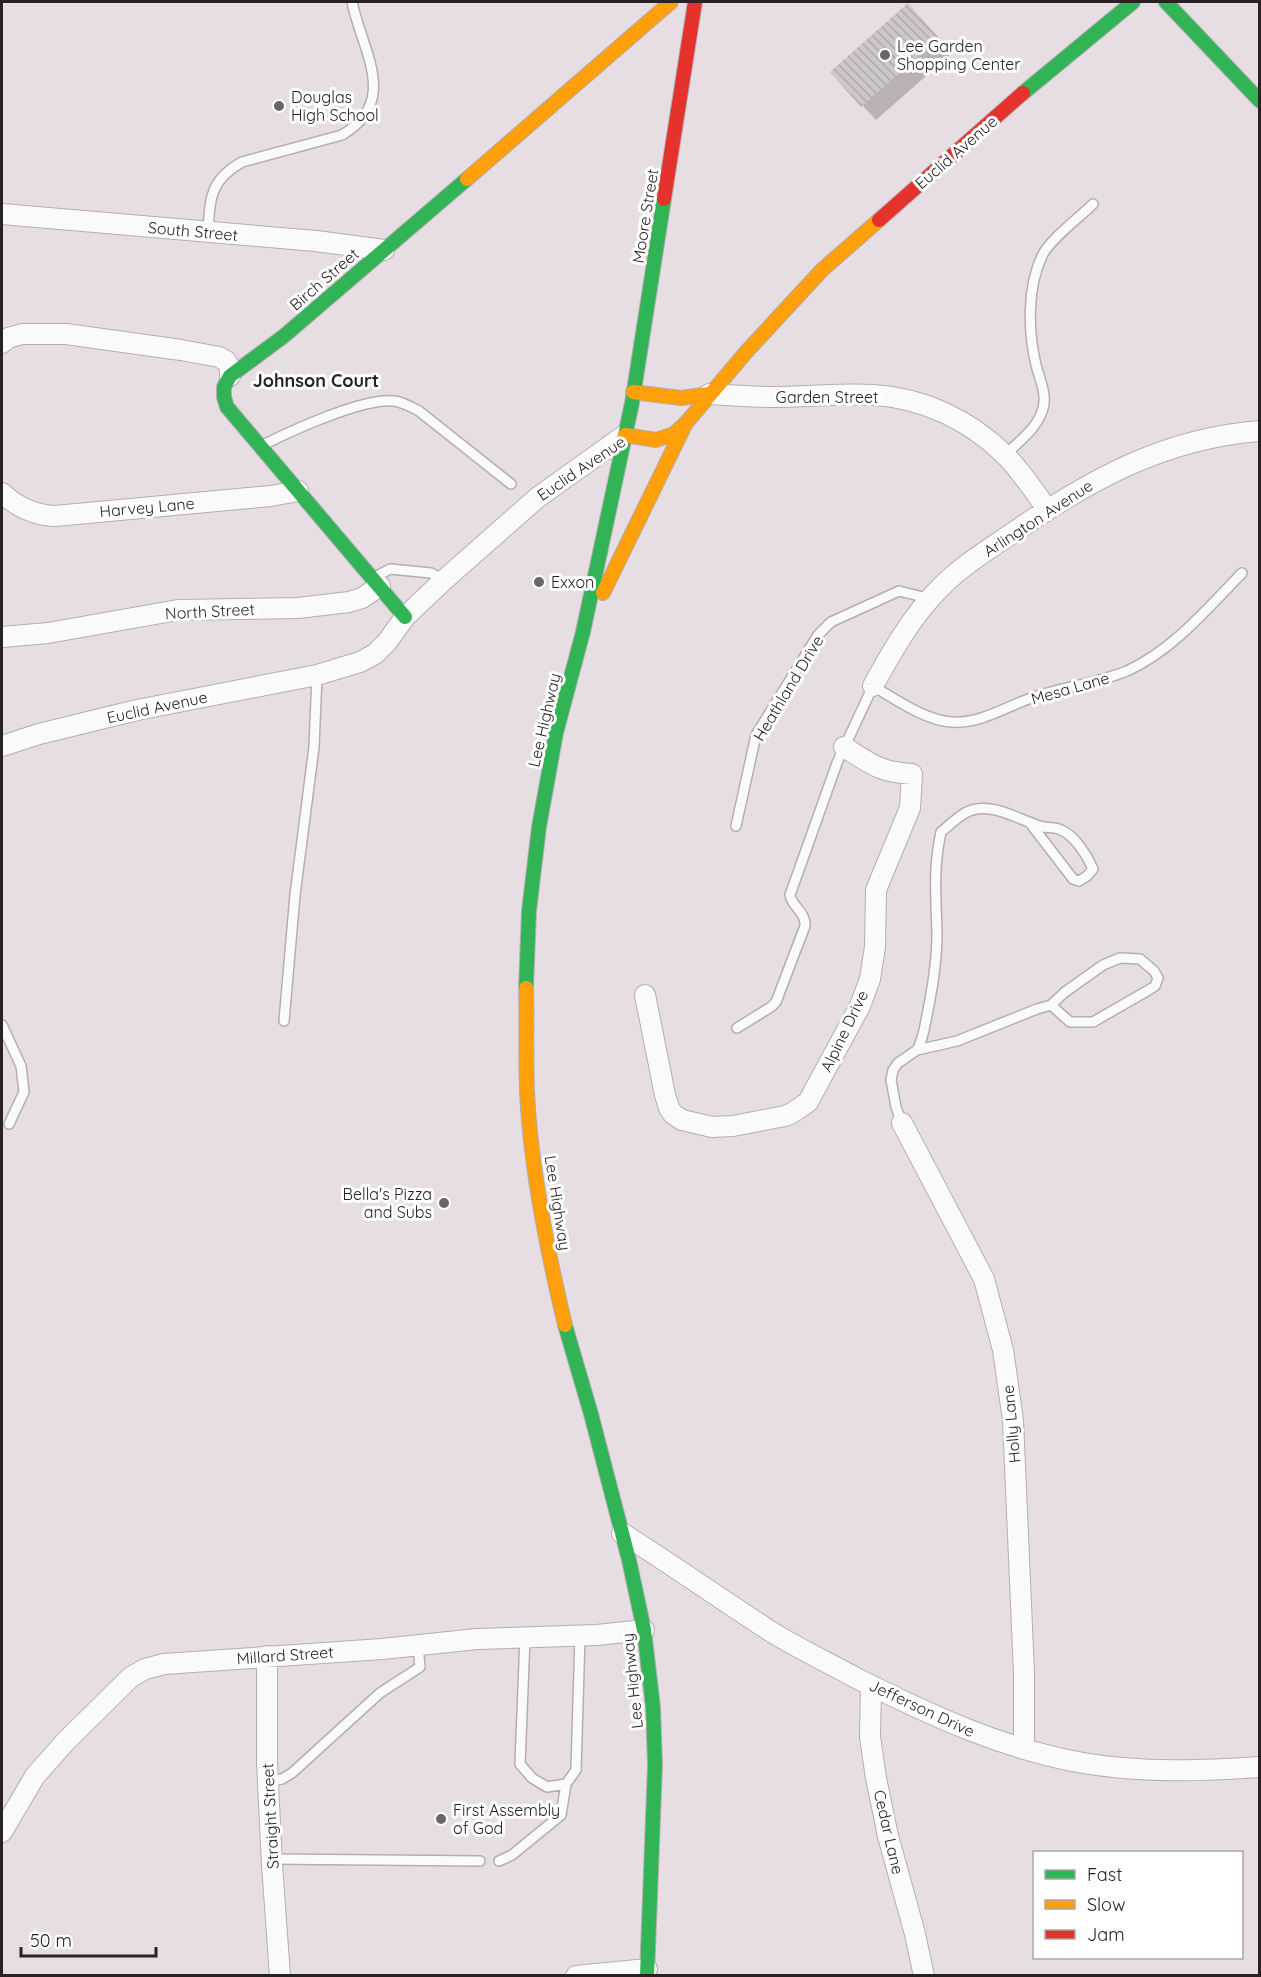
<svg xmlns="http://www.w3.org/2000/svg" width="1261" height="1977" font-family="Quicksand,sans-serif">
<defs>
<pattern id="building-back-hatch" width="6" height="6" patternUnits="userSpaceOnUse" patternTransform="scale(1.5)"><rect width="6" height="6" fill="#cdc6cb"/><path d="M-1 5l2 2M0 0l6 6M5-1l2 2" fill="none" stroke="#b0aaae"/></pattern>
</defs>
<rect width="100%" height="100%" fill="#e7dee4"/>
<path fill="#0003" d="M 922,19 L 952,53 L 876,120 L 832,72 Z"/>
<path fill="url(#building-back-hatch)" d="M 908,3 L 939,38 L 861,107 L 830,72 Z"/>
<g fill="none" stroke-linecap="round" stroke-linejoin="round">
<g stroke="#b4aeb2" stroke-width="12">
<path id="lane" d="M 208,232 C 210,198 210,180 242,162 L 342,135 C 400,101 362,51 352,2
M 263,445 C 291,431 364,397 394,401 C 403,402 411,407 419,411 L 511,484
M 1005,455 C 1017,443 1035,430 1041,414 C 1049,397 1040,381 1036,365 C 1028,331 1027,288 1042,256 C 1049,240 1080,217 1093,204
M 375,577 L 390,569 L 431,573 L 444,580
M 736,826 L 756,735 L 818,635 L 831,622 L 899,591 L 931,599
M 284,1021 L 295,895 L 314,747 L 317,675
M 2,1025 L 21,1066 L 24,1092 L 9,1124
M 737,1028 L 771,1007 L 776,1002 L 805,926 C 806,912 792,907 790,895 L 837,763 L 873,686 C 895,699 926,721 952,722 C 981,724 1007,706 1034,697 C 1065,687 1097,683 1127,671 C 1173,650 1207,609 1242,573
M 917,1050 C 924,1038 925,1024 928,1010 C 933,985 937,959 937,933 C 936,896 933,869 941,832 C 951,824 963,811 976,809 C 998,805 1021,821 1043,827 C 1048,828 1056,827 1061,830 C 1075,836 1087,855 1093,869 L 1087,876 L 1079,881 L 1073,879 L 1030,823
M 902,1123 L 896,1107 L 891,1080 L 893,1070 L 898,1063 L 917,1050 L 957,1041 L 1037,1009 L 1051,1005 L 1065,992 L 1103,965 L 1120,958 L 1140,959 L 1154,971 L 1158,978 L 1155,986 L 1147,991 L 1093,1022 L 1070,1022 L 1051,1005
M 525,1637 L 520,1764 L 532,1778 L 547,1787 L 566,1784 L 576,1770 L 580,1636
M 268,1782 L 282,1779 L 292,1773 L 380,1693 L 420,1667 L 418,1645
M 271,1859 L 480,1861
M 499,1861 L 512,1855 L 561,1815 L 566,1784"/>
</g>
<g stroke="#b4aeb2" stroke-width="22">
<path id="street" d="M 2,214 L 316,241 L 384,250
M 2,343 L 8,338 L 22,334 L 66,334 L 181,350 L 219,357 L 226,361 L 230,368 L 230,376
M 709,394 C 730,395 752,397 773,397 C 806,397 841,393 874,395 C 923,398 970,420 1005,455 C 1021,471 1034,491 1047,509
M 2,493 C 17,507 33,515 55,516 L 271,496 L 298,491
M 2,637 L 48,633 L 178,610 L 298,608 L 349,602 L 362,598 L 380,586
M 873,686 C 891,653 912,616 939,589 C 960,567 986,551 1011,534 C 1088,481 1164,438 1260,431
M 2,746 L 39,734 L 137,710 L 317,675 L 360,662 L 375,654 L 387,642 L 405,617 L 444,580 L 537,498 L 625,435
M 645,995 L 665,1095 L 669,1108 L 673,1114 L 682,1120 L 712,1127 L 733,1126 L 785,1116 L 792,1113 L 808,1102 L 860,1006 L 870,979 L 875,947 L 876,890 L 910,808 L 912,774 C 879,772 871,764 844,747
M 902,1123 L 984,1279 L 1003,1350 L 1013,1420 L 1024,1673 L 1024,1749
M 622,1533 C 672,1565 721,1599 770,1631 C 799,1649 829,1663 858,1679 C 930,1715 1003,1749 1083,1763 C 1142,1773 1200,1771 1260,1767
M 267,1656 L 267,1762 L 272,1865 L 280,1976
M 871,1685 L 870,1737 L 876,1778 L 888,1836 L 915,1934 L 924,1976
M 2,1832 L 35,1776 L 66,1741 L 131,1677 L 145,1669 L 164,1664 L 382,1649 L 477,1639 L 597,1635 L 644,1630
M 576,1976 L 647,1969"/>
</g>
<g stroke="#b4aeb2" stroke-width="16">
<path id="fast" d="M 1166,2 L 1260,101
M 1023,93 L 1133,2
M 405,617 L 227,407 L 224,397 L 224,387 L 230,376 L 284,336 L 467,179
M 526,988 L 529,911 L 539,827 L 556,733 L 583,632 L 632,403 L 664,199
M 565,1325 L 591,1414 L 629,1560 L 644,1630 L 653,1707 L 655,1765 L 647,1976"/>
</g>
<g stroke="#b4aeb2" stroke-width="16">
<path id="slow" d="M 467,179 L 671,2
M 633,392 L 681,398 L 709,394
M 625,435 L 656,440 L 674,434 L 686,423 L 748,350 L 822,270 L 879,220
M 603,593 L 686,423
M 526,988 C 527,1028 525,1068 528,1108 C 533,1181 548,1254 565,1325"/>
</g>
<g stroke="#b4aeb2" stroke-width="16">
<path id="jam" d="M 664,199 L 695,2
M 879,220 L 1023,93"/>
</g>
<use href="#lane" stroke="#fbfafb" stroke-width="9"/>
<use href="#street" stroke="#fbfafb" stroke-width="20"/>
<use href="#fast" stroke="#30b455" stroke-width="14"/>
<use href="#slow" stroke="#ff9f0a" stroke-width="14"/>
<use href="#jam" stroke="#e5322d" stroke-width="14"/>
</g>
<g fill="#6b6468" stroke="#fff" stroke-width="2">
<circle cx="885" cy="55" r="6"/>
<circle cx="279" cy="106" r="6"/>
<circle cx="539" cy="582" r="6"/>
<circle cx="444" cy="1203" r="6"/>
<circle cx="441" cy="1819" r="6"/>
</g>
<g text-anchor="middle" stroke-width="6" stroke-linejoin="round" paint-order="stroke">
<g font-size="16" fill="#282226" stroke="#fff" text-anchor="start">
<text x="897" y="52">Lee Garden<tspan x="897" dy="18">Shopping Center</tspan></text>
<text x="291" y="103">Douglas<tspan x="291" dy="18">High School</tspan></text>
<text x="551" y="588">Exxon</text>
<text x="432" y="1200" text-anchor="end">Bella's Pizza<tspan x="432" dy="18">and Subs</tspan></text>
<text x="453" y="1816">First Assembly<tspan x="453" dy="18">of God</tspan></text>
</g>
<g font-size="16" fill="#282226" stroke="#fff">
<text transform="translate(956 152) rotate(-41)" y="6">Euclid Avenue</text>
<text transform="translate(645 216) rotate(-81)" y="6">Moore Street</text>
<text transform="translate(193 231) rotate(5)" y="6">South Street</text>
<text transform="translate(324 279) rotate(-41)" y="6">Birch Street</text>
<text x="827" y="403">Garden Street</text>
<text transform="translate(581 468) rotate(-34)" y="6">Euclid Avenue</text>
<text transform="translate(147 507) rotate(-5)" y="6">Harvey Lane</text>
<text transform="translate(1038 518) rotate(-33)" y="6">Arlington Avenue</text>
<text transform="translate(210 611) rotate(-3)" y="6">North Street</text>
<text transform="translate(788 688) rotate(-59)" y="6">Heathland Drive</text>
<text transform="translate(1070 688) rotate(-16)" y="6">Mesa Lane</text>
<text transform="translate(157 707) rotate(-12)" y="6">Euclid Avenue</text>
<text transform="translate(544 720) rotate(-77)" y="6">Lee Highway</text>
<text transform="translate(844 1031) rotate(-64)" y="6">Alpine Drive</text>
<text transform="translate(558 1203) rotate(81)" y="6">Lee Highway</text>
<text transform="translate(1011 1424) rotate(-95)" y="6">Holly Lane</text>
<text transform="translate(285 1655) rotate(-4)" y="6">Millard Street</text>
<text transform="translate(632 1681) rotate(-96)" y="6">Lee Highway</text>
<text transform="translate(922 1708) rotate(25)" y="6">Jefferson Drive</text>
<text transform="translate(270 1816) rotate(-93)" y="6">Straight Street</text>
<text transform="translate(889 1832) rotate(77)" y="6">Cedar Lane</text>
</g>
<g font-size="18" font-weight="bold" fill="#282226" stroke="#fff">
<text x="316" y="387">Johnson Court</text>
</g>
</g>
<rect width="1261" height="1977" fill="none" stroke="#282226" stroke-width="6"/>
<rect x="1033" y="1851" width="210" height="108" fill="#ffffff" stroke="#a9a7a8" stroke-width="1.5"/>
<rect x="1045" y="1870" width="30" height="9" fill="#30b455" stroke="#a9a7a8" stroke-width="1.5"/>
<text x="1087" y="1881" font-size="18" fill="#282226">Fast</text>
<rect x="1045" y="1900" width="30" height="9" fill="#ff9f0a" stroke="#a9a7a8" stroke-width="1.5"/>
<text x="1087" y="1911" font-size="18" fill="#282226">Slow</text>
<rect x="1045" y="1930" width="30" height="9" fill="#e5322d" stroke="#a9a7a8" stroke-width="1.5"/>
<text x="1087" y="1941" font-size="18" fill="#282226">Jam</text>
<path d="M21 1947v9h135v-9" fill="none" stroke="#282226" stroke-width="3"/>
<text x="30" y="1947" font-size="18" fill="#282226" stroke="#ffffff" stroke-width="4.5" paint-order="stroke">50 m</text>
</svg>
